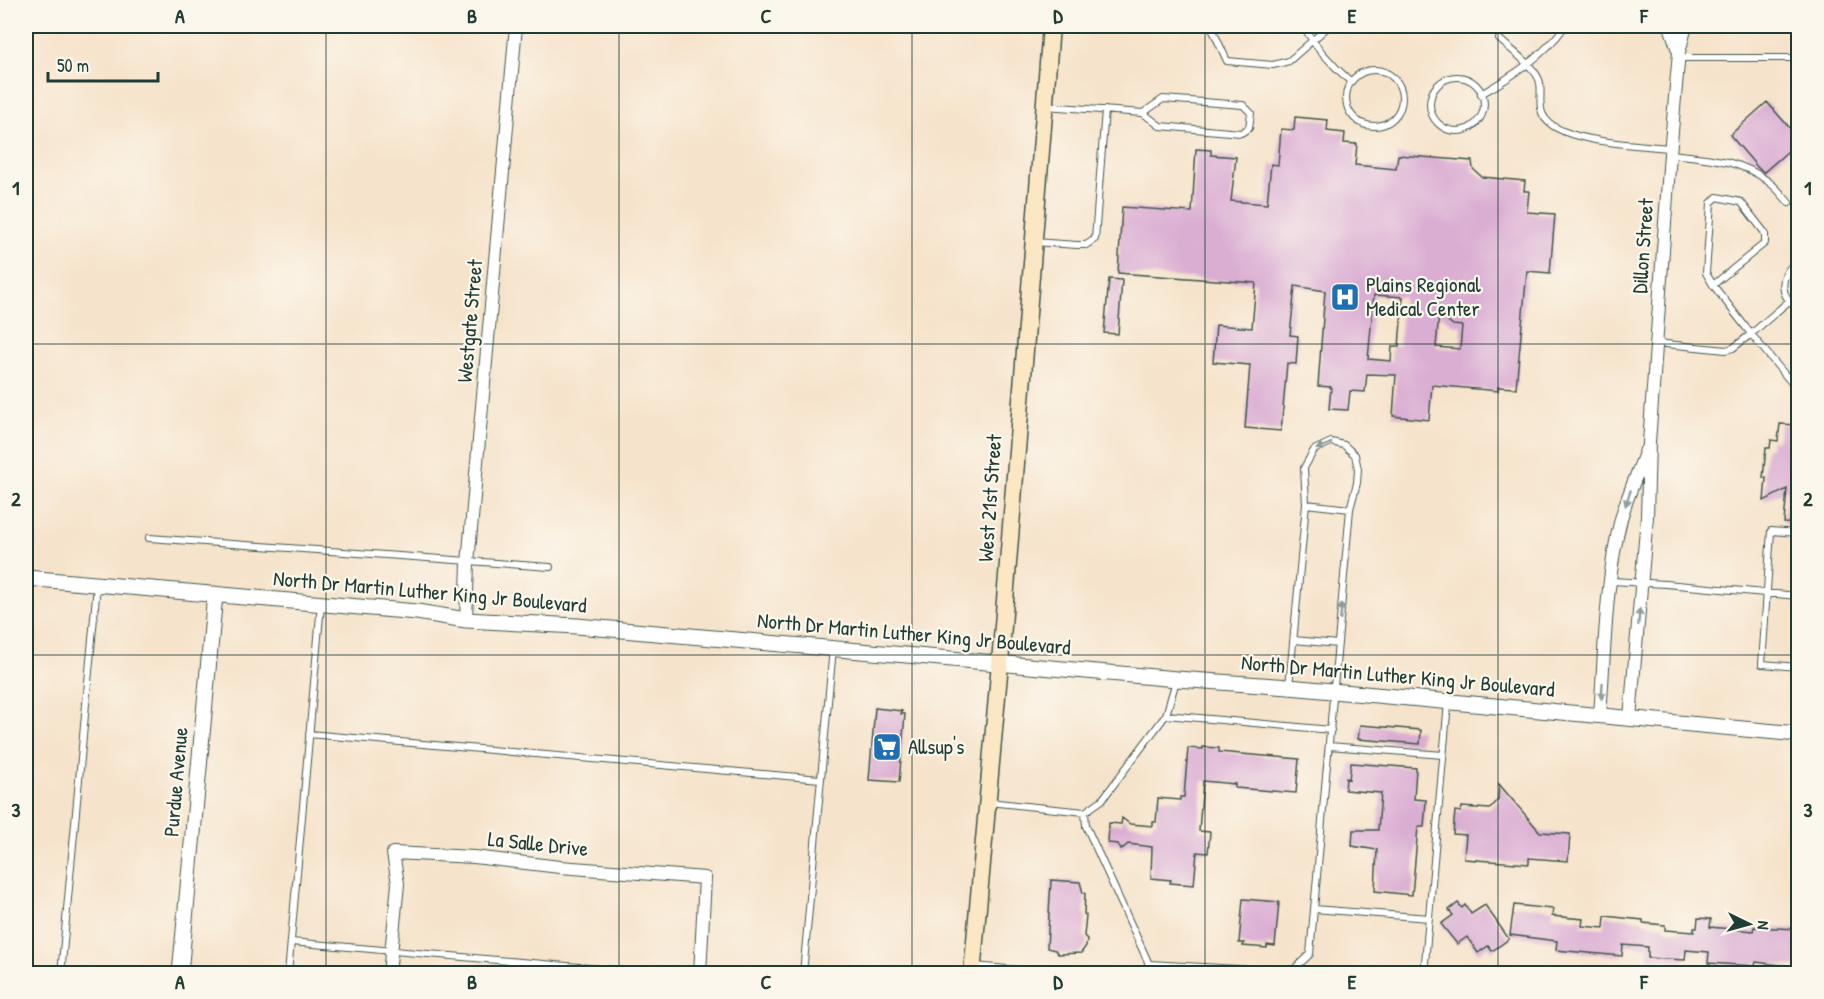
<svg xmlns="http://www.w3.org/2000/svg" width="1824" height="999" font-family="'Patrick Hand',sans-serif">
<rect width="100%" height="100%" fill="#fbf7ec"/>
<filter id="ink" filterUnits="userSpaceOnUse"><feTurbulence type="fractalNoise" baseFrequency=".0167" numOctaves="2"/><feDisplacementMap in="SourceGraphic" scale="12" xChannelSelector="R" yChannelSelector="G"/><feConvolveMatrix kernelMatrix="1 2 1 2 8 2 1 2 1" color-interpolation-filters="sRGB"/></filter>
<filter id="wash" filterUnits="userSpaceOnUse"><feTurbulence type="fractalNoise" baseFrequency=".008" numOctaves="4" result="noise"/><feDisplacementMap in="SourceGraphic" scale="24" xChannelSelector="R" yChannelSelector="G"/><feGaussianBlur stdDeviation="1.35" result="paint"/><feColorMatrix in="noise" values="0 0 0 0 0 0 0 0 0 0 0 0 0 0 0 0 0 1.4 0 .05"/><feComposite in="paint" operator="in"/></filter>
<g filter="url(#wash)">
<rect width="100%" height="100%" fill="#f6e3cb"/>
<g id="blocks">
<path fill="#daadd3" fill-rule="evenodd" d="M 1767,102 L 1795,134 L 1798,135 L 1798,146 L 1794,146 L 1764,172 L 1759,169 L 1730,135 Z
M 1295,117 L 1328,120 L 1327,131 L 1345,133 L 1344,143 L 1357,144 L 1355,165 L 1396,169 L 1398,155 L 1472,161 L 1473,169 L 1482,177 L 1525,181 L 1524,191 L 1529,191 L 1527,212 L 1555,214 L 1550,273 L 1527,271 L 1516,388 L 1498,387 L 1498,391 L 1432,385 L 1429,420 L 1393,416 L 1396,375 L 1367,374 L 1365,392 L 1350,391 L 1348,410 L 1329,409 L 1331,387 L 1318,386 L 1325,291 L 1295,286 L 1290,335 L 1298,336 L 1296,364 L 1287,363 L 1281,431 L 1245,428 L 1250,365 L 1213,362 L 1216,325 L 1252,328 L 1256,283 L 1118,273 L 1122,207 L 1192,212 L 1196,149 L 1211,150 L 1211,155 L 1236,157 L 1231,201 L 1267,204 L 1271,164 L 1278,165 L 1281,129 L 1294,130 ZM 1374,295 L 1403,297 L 1399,346 L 1392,346 L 1391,361 L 1368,359 ZM 1439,314 L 1453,325 L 1462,326 L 1460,349 L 1436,347 Z
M 1109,279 L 1122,280 L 1118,334 L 1104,333 Z
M 1780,424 L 1798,425 L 1798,524 L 1784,523 L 1787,489 L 1764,501 L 1766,478 L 1763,478 L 1766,448 L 1770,448 L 1771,440 L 1778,441 Z
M 875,708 L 902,711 L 901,714 L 905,714 L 899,782 L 869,780 Z
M 1360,725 L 1421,730 L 1420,744 L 1358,739 Z
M 1203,747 L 1219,748 L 1219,752 L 1299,759 L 1296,793 L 1235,788 L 1235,784 L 1203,781 L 1199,831 L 1210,832 L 1208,853 L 1197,852 L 1194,885 L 1170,883 L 1171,880 L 1151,878 L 1152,847 L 1128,844 L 1121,850 L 1118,844 L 1108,843 L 1109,823 L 1121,824 L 1122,818 L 1130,824 L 1153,826 L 1153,822 L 1156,822 L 1158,798 L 1180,800 L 1180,797 L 1184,797 L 1188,748 L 1203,749 Z
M 1351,763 L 1416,768 L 1414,799 L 1426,800 L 1424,827 L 1418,827 L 1412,895 L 1375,891 L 1377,850 L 1352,846 L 1353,830 L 1378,830 L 1381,793 L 1345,790 L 1346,778 L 1349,779 Z
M 1499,784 L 1540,832 L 1570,834 L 1568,861 L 1529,858 L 1529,864 L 1464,859 L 1466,835 L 1453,834 L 1455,811 L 1461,812 L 1462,807 L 1490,809 L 1498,800 Z
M 1051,880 L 1080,882 L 1083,893 L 1085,893 L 1084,914 L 1086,915 L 1084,936 L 1087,939 L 1086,946 L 1081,953 L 1058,954 L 1055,950 L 1047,948 Z
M 1243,899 L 1279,902 L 1275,946 L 1267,945 L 1267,948 L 1243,946 L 1244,943 L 1239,943 Z
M 1458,903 L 1462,908 L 1465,905 L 1471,914 L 1485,905 L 1509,939 L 1492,951 L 1488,946 L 1478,953 L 1467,937 L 1457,944 L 1441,924 L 1453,915 L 1449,910 Z
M 1514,905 L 1553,909 L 1552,916 L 1583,919 L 1582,926 L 1604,928 L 1605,916 L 1643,920 L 1643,923 L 1665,925 L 1665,930 L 1694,932 L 1694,928 L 1697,928 L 1698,918 L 1711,919 L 1710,927 L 1753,931 L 1754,927 L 1798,929 L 1798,967 L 1756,962 L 1755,966 L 1708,963 L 1709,952 L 1686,950 L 1685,960 L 1648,958 L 1648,947 L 1623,945 L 1622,956 L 1556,950 L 1557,941 L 1510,935 Z"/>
</g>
</g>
<g filter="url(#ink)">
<use href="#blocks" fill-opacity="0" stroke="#3f564b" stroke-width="1.5"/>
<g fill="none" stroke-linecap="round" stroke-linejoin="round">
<g stroke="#3f564b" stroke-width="8">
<path id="service" d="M 1211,26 L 1227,61 L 1273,65 L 1289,61 L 1329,26
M 1303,26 C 1316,48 1332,65 1351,82
M 1499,39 C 1510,49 1538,69 1540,83 C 1542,93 1538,106 1543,115 C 1556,143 1641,145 1670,148
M 1679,58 L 1798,58
M1346 98a28 28 0 1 1 56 0a28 28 0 1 1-56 0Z
M1430 104a27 27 0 1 1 54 0a27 27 0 1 1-54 0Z
M 1481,94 C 1513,76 1544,56 1565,26
M 1045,106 L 1143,113 L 1160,126 L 1241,133 L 1249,128 L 1251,113 L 1243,105 L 1163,99 L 1143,113
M 1670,154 C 1706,158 1740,159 1769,182 C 1777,188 1783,196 1789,203
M 1034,242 L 1077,245 L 1086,245 L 1095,239 L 1105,110
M 1798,261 C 1780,273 1777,296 1798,307
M 1713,285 L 1765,243 L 1765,233 L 1741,202 L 1717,197 L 1711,203 L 1706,273 L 1713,285 L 1751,334 L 1789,301
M 1656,343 L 1726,350 L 1733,348 L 1751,334 L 1791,382 L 1798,383
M 1788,378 L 1798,370
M 1306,504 L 1350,509
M 1798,533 L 1771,531 L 1762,664 L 1798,667
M 149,538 L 550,567
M 1611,581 L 1666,584 L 1798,596
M 1294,640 L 1338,644
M 1166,715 L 1331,730
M 309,734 L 820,779
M 1329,746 L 1443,755
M 988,802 L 1085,812 L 1102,800 L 1166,715 L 1176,681
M 1085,812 L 1086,826 L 1149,964 L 1148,974
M 1314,909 L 1429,918
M 291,942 L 659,974
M 975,966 L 1058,974
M 61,974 L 97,585
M 288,974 L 321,604
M 803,974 L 833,648
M 1142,974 L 1149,964 L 1291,972 L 1310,954 L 1350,509 L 1357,483 L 1358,469 L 1355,455 L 1344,445 L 1331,442 L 1314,450 L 1304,468 L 1306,504 L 1289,686
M 1424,974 L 1448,702"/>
</g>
<g stroke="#3f564b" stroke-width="14">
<path id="minor" d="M 1670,26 L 1678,50
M 466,620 L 468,563 L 516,26
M 1600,715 C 1605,650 1605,582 1621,519 C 1627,496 1638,473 1646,450
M 1630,718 L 1647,517 L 1649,443 L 1670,154 L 1679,52 L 1686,26
M 389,974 L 398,884 L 393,853 L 474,857 L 560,867 L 705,878 L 700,974"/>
</g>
<g stroke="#3f564b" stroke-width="17">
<path id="tertiary" d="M 26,578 L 417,612 L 466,620 L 577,626 L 1177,679 L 1289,687 L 1798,734
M 180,974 L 215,594"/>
</g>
<g stroke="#3f564b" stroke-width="19">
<path id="secondary" d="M 972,974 L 1000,663 L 1051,26"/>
</g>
<use href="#service" stroke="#fff" stroke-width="6"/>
<use href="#minor" stroke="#fff" stroke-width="12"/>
<use href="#tertiary" stroke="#fff" stroke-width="15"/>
<use href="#secondary" stroke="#fbe7c3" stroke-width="16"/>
</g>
<defs><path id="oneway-solid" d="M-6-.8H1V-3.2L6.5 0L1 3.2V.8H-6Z" transform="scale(1.5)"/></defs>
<g fill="#8f9e9a">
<use href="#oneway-solid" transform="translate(1324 446) rotate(158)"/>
<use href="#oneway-solid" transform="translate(1628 498) rotate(109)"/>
<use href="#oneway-solid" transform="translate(1341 612) rotate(-85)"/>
<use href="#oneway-solid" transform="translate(1639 617) rotate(-85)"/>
<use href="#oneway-solid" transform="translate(1602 691) rotate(94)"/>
</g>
</g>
<path fill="none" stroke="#1f3d34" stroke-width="1.5" stroke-opacity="0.55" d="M 326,26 L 326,974M 619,26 L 619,974M 912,26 L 912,974M 1205,26 L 1205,974M 1498,26 L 1498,974M 26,344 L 1798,344M 26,655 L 1798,655"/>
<defs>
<g id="hospital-square" transform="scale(1.5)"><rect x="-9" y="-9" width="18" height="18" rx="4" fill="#1f6fb2" stroke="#fbf7ec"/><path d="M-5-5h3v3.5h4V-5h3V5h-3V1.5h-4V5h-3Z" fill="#fff"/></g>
<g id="supermarket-square" transform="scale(1.5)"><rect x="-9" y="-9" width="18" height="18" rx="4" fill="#1f6fb2" stroke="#fbf7ec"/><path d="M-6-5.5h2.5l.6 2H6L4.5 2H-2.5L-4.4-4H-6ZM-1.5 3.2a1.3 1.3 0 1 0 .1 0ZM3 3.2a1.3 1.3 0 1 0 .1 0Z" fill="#fff"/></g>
</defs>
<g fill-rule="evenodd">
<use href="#hospital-square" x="1345" y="297"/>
<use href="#supermarket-square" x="887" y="747"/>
</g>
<g text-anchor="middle" stroke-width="4.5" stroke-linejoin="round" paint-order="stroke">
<g font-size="21" fill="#1f3d34" stroke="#fbf7ec">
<text transform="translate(1643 246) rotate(-86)" y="7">Dillon Street</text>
<text transform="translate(470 321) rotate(-85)" y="7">Westgate Street</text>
<text transform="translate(990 498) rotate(-86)" y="7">West 21st Street</text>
<text transform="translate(430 592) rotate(5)" y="7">North Dr Martin Luther King Jr Boulevard</text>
<text transform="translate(914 634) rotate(5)" y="7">North Dr Martin Luther King Jr Boulevard</text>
<text transform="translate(1398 676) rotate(5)" y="7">North Dr Martin Luther King Jr Boulevard</text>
<text transform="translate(176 782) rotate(-85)" y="7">Purdue Avenue</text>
<text transform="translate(538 844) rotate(6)" y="7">La Salle Drive</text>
</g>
<g font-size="21" fill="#1f3d34" stroke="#fbf7ec" text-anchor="start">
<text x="1366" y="292">Plains Regional<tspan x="1366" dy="24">Medical Center</tspan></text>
<text x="908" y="754">Allsup's</text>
</g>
</g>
<rect width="1824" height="999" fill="none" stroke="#fbf7ec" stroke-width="66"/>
<g transform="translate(1749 924) rotate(95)" stroke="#fbf7ec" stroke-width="4.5" paint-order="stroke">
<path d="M0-4.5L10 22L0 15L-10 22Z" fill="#1f3d34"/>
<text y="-9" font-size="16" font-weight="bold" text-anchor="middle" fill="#1f3d34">N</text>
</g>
<path d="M48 72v9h110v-9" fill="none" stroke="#1f3d34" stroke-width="3"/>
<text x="57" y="72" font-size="18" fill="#1f3d34" stroke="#fbf7ec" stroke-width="4.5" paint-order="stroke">50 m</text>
<rect x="33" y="33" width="1758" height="933" fill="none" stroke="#1f3d34" stroke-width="2"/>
<g font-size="20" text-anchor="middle" font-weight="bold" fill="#1f3d34">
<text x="180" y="23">A</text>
<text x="472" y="23">B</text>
<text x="766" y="23">C</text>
<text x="1058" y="23">D</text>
<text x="1352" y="23">E</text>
<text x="1644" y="23">F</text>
<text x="16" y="195">1</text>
<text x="1808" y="195">1</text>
<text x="16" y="506">2</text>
<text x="1808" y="506">2</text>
<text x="16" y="817">3</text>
<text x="1808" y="817">3</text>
<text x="180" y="989">A</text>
<text x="472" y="989">B</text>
<text x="766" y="989">C</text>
<text x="1058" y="989">D</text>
<text x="1352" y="989">E</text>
<text x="1644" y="989">F</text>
</g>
</svg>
